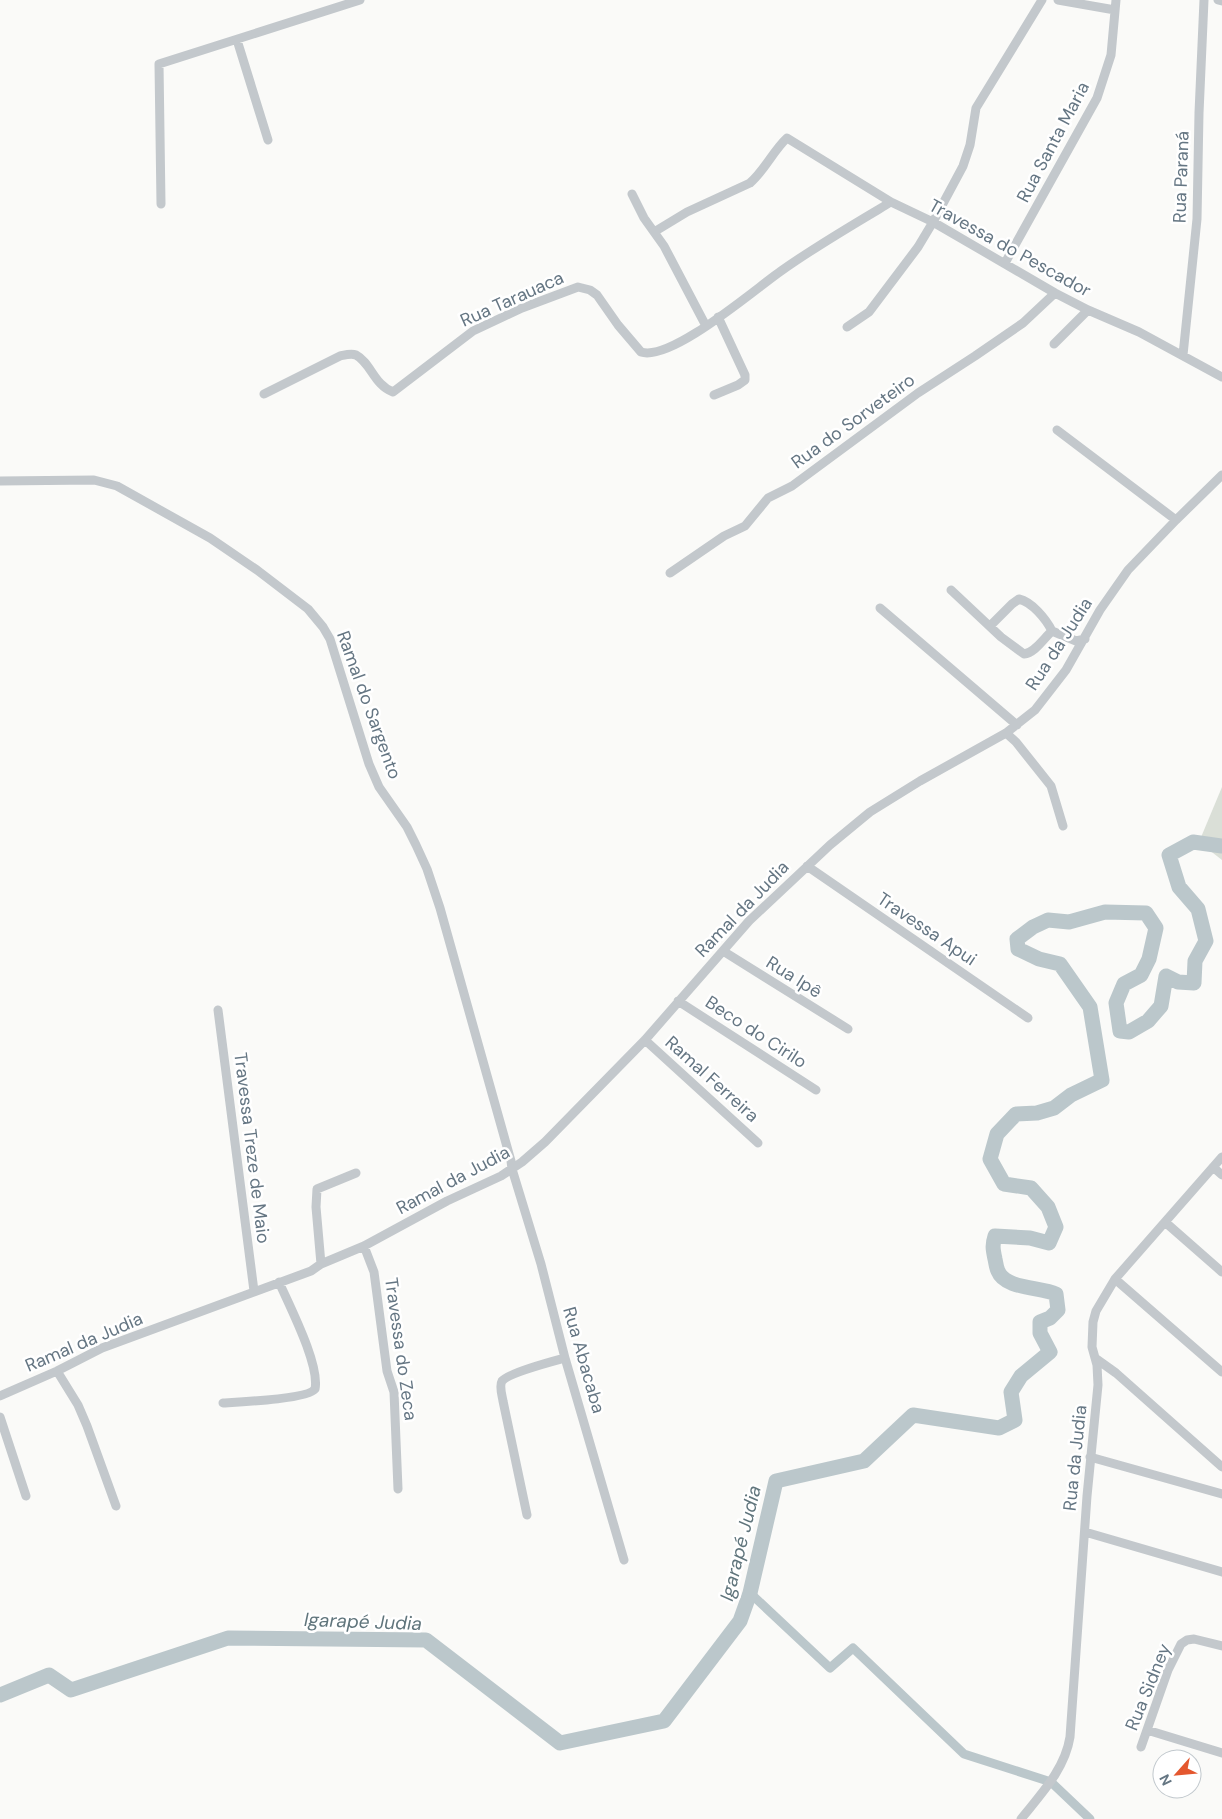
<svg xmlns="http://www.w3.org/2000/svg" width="1222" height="1819" font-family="'DM Sans',sans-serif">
<rect width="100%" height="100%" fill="#fafaf8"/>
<path fill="#dadfd7" d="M 1222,787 L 1222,860 L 1199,842 Z"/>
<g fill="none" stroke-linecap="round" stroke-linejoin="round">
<path stroke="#bbc7cb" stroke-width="9" d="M 750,1593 L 830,1668 L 853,1648 L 964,1754 L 1051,1782 L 1090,1819"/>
<path stroke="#bbc7cb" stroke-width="15" d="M 0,1695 L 49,1675 L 71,1690 L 228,1638 L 426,1640 L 560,1743 L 664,1721 L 740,1621 L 750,1593 L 776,1481 L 864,1461 L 913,1415 L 999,1428 L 1015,1420 L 1011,1392 L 1021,1376 L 1050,1352 L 1040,1333 L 1040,1322 L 1050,1318 L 1058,1310 L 1056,1294 C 1040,1287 1005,1289 998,1271 C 996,1267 996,1263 995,1259 C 993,1250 992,1245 995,1236 L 1030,1238 L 1049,1243 L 1056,1227 L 1048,1207 L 1031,1188 L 1004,1184 L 990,1159 L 997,1134 L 1016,1114 L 1037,1113 L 1054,1108 L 1071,1095 L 1102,1080 L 1090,1007 L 1060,964 L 1039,959 L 1018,949 L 1017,939 L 1033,927 L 1048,920 L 1069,922 L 1105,912 L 1146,913 L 1156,928 L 1149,959 L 1141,975 L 1124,984 L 1116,1003 L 1120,1031 L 1129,1032 L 1148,1021 L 1161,1006 L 1166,976 L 1178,982 L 1194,983 L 1195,961 L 1206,941 L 1198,909 L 1179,887 L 1169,855 L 1193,842 L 1222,846"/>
<path stroke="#c3c8cc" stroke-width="9" d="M 1058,0 L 1115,10
M 1218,0 L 1222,1
M 237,40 L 268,140
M 632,194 L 644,218 L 664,246 L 706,326
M 161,204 L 159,64 L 360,0
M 654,232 L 687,212 L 750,183 C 765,170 773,151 787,138 L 891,202 L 933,222 L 1055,293 L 1088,310 L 1139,332 L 1222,377
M 1005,263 L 1097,98 L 1111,55 L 1116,0
M 847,327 L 869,312 L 918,247 L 933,222 L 963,166 L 970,145 L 976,108 L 1042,0
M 1054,344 L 1088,310
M 1183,355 L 1197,219 L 1199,113 L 1204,0
M 264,394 L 340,356 C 345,355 351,353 356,355 C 371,363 374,385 393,392 L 473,331 L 522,308 L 578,287 L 590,290 L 597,295 L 618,325 L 641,352 C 671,362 755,289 781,271 C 816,246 854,224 891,202
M 714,395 L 738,385 L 745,380 L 745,375 L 718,317
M 1057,430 L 1176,520
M 0,481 L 94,480 L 117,486 L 210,538 L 257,570 L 308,609 L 323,627 L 330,639 L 369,764 L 379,787 L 407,827 L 416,845 L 427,869 L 440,908 L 511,1161 L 512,1169 L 541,1264 L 565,1358 L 624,1560
M 670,573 L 724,536 L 745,526 L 768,498 L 792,486 L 918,393 L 975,356 L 1023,323 L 1055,293
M 951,590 L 1001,637 L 1024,654 C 1035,653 1044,638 1052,631
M 880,608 L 1017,725
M 990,626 L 1012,604 L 1019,599 C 1032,602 1046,619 1052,631
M 1052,631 L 1076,641 L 1085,639
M 1006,733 L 1016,742 L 1051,786 L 1063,826
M 807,866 L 1028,1018
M 723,951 L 848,1029
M 678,1001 L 816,1090
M 218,1010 L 254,1291
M 645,1040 L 758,1143
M 1213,1167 L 1222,1175
M 1165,1222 L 1222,1272
M 364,1246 L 374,1272 L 387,1371 L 394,1392 L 398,1489
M 321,1264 L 316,1207 L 317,1189 L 356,1173
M 1115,1279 L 1222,1372
M 1095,1358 L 1116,1373 L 1222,1467
M 57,1371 L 78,1405 L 87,1426 L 116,1506
M 0,1396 L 57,1371 L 102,1348 L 311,1271 L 321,1264 L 364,1246 L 447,1201 L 501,1176 L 522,1162 L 545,1142 L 645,1040 L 749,921 L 830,845 L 870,812 L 920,781 L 1006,733 L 1035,710 L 1066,670 L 1100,610 L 1128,570 L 1176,520 L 1222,475
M 223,1403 C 239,1402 308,1399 315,1389 C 320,1365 290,1307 279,1282
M 0,1417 L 26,1496
M 1090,1457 L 1222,1494
M 527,1515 L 503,1401 C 502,1395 499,1386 502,1381 C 508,1373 554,1361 565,1358
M 1085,1532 L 1222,1572
M 1147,1730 L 1222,1753
M 1141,1747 L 1168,1670 L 1181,1644 L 1187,1640 L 1194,1639 L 1222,1646
M 1021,1819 C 1041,1794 1065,1769 1070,1737 L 1087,1496 L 1098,1385 L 1097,1365 L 1092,1347 L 1093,1322 L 1096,1311 L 1115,1279 L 1222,1157"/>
</g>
<g text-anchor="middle" stroke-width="5" stroke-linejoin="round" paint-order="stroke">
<g font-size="18" fill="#657683" stroke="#fff">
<text transform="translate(1053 142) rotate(-62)" y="6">Rua Santa Maria</text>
<text transform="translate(1181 177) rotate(-88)" y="6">Rua Paraná</text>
<text transform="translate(1010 248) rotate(29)" y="6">Travessa do Pescador</text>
<text transform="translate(512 299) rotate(-24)" y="6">Rua Tarauaca</text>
<text transform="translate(853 421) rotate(-36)" y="6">Rua do Sorveteiro</text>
<text transform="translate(1059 644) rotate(-57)" y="6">Rua da Judia</text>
<text transform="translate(369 705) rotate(70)" y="6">Ramal do Sargento</text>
<text transform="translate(742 909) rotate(-46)" y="6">Ramal da Judia</text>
<text transform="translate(927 929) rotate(34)" y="6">Travessa Apui</text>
<text transform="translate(794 977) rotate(32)" y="6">Rua Ipê</text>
<text transform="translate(756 1032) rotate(33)" y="6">Beco do Cirilo</text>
<text transform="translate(712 1079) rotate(42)" y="6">Ramal Ferreira</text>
<text transform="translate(252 1148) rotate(83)" y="6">Travessa Treze de Maio</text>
<text transform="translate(453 1180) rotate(-28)" y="6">Ramal da Judia</text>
<text transform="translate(84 1342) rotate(-23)" y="6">Ramal da Judia</text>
<text transform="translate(401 1349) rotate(82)" y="6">Travessa do Zeca</text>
<text transform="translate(584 1360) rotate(74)" y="6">Rua Abacaba</text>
<text transform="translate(1075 1458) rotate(-84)" y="6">Rua da Judia</text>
<text transform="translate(1148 1687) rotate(-68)" y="6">Rua Sidney</text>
</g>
<g font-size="19" font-style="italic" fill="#60757c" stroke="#fff">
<text transform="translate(740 1543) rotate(-76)" y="7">Igarapé Judia</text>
<text transform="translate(363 1621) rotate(2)" y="7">Igarapé Judia</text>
</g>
</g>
<g transform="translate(1177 1774) rotate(243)"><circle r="24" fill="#ffffff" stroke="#c1c8cd"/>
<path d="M0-4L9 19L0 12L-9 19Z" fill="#e4572e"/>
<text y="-8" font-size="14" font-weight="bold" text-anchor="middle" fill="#657683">N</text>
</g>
</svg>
